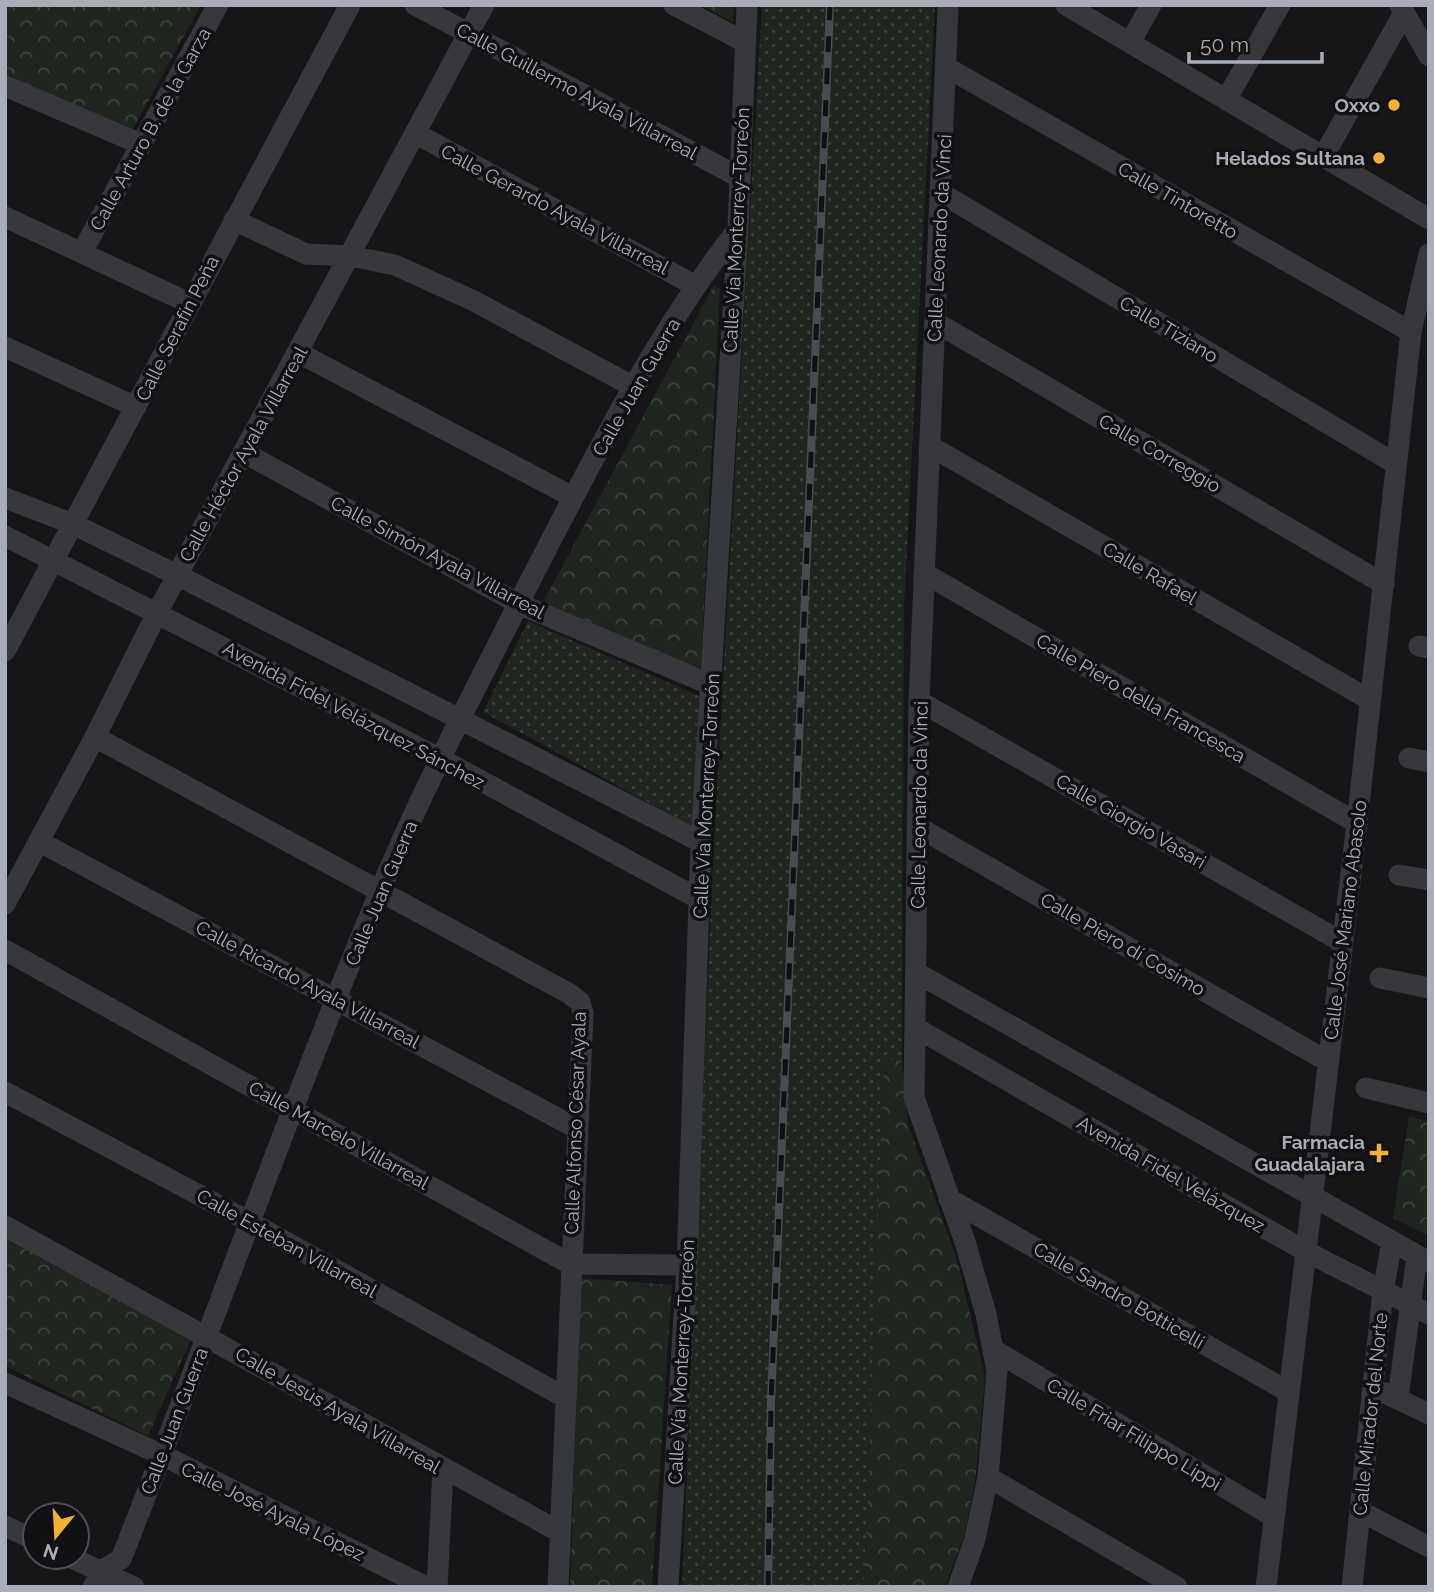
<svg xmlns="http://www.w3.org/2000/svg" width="1434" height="1592" font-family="Raleway,sans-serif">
<defs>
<pattern id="grass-dots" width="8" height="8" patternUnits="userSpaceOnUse" patternTransform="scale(1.75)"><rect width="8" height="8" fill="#1e261f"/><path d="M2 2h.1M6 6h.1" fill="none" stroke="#3c433d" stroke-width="1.8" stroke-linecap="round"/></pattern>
<pattern id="park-crowns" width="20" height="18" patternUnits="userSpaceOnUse" patternTransform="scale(1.75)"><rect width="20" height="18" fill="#1e261f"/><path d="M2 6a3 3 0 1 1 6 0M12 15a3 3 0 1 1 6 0" fill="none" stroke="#3c433d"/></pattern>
</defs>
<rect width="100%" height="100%" fill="#161618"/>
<path fill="url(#grass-dots)" d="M 762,5 L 935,5 L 904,606 L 902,1061 L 884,1060 L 864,1587 L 682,1587 L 714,837 Z
M 528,621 L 699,696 L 693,827 L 483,712 Z"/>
<path fill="url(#park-crowns)" d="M 5,5 L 201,5 L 133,129 L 5,75 Z
M 700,5 L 734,5 L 733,22 Z
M 714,285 L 720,288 L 701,666 L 694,669 L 546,605 L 544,600 Z
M 884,1059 L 902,1061 L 908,1124 L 958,1263 L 985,1377 L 975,1482 L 965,1533 L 945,1587 L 864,1587 Z
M 1409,1117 L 1429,1121 L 1429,1236 L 1393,1218 Z
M 5,1235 L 191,1339 L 148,1436 L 5,1366 Z
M 581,1278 L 672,1285 L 652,1587 L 570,1587 Z"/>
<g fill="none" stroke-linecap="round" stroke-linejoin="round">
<path stroke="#37383d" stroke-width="21" d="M 415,5 L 739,177
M 674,5 L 745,42
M 948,5 L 919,701 L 914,1097 L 965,1242 L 986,1314 L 997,1371 L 988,1477 L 975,1539 L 958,1587
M 1066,5 L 1429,219
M 1400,5 L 1429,56
M 1130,43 L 1151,5
M 946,67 L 1411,332
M 5,86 L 141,144
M 1226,100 L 1280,5
M 415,133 L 694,285
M 1323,157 L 1404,13
M 941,193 L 1396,464
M 5,217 L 189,303
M 234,220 L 306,254 L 351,256 L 395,265 L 474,301 L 634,387
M 82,252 L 218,5
M 935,322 L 1384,584
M 5,347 L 136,407
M 299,353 L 573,497
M 930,446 L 1370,700
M 245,453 L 519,604 L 712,685
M 5,498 L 73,524 L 177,575 L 701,842
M 5,536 L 439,758 L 699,899
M 924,573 L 1357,823
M 1419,646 L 1429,648
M 5,651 L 350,5
M 919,701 L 1342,942
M 95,737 L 570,994 L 580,1002 L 583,1013 L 558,1587
M 1409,758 L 1429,762
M 918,827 L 1327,1061
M 40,842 L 576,1128
M 1399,875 L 1429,880
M 5,904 L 95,737 L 157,613 L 484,5
M 5,950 L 570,1264 L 687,1265
M 917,973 L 1429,1262
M 1380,978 L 1429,988
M 916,1028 L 1305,1251 L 1429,1314
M 1366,1088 L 1429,1103
M 5,1092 L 250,1222 L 566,1398
M 949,1199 L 1289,1392
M 5,1226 L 560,1532
M 994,1350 L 1274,1517
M 5,1383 L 162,1455 L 426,1587
M 1385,1393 L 1429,1414
M 1398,1398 L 1417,1256
M 988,1477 L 1177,1587
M 1360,1511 L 1429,1547
M 5,1526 L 35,1540
M 70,1557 L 134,1587
M 93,1587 L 101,1571 L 121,1559 C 209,1337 288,1111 380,891 C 424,786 477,686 528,585 C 591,463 653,337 738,229
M 437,1587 L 443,1470
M 668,1587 L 687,1265 L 701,842 L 738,229 L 747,5
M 1266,1587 L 1357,823 L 1411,332 L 1429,254
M 1352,1587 L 1383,1291 L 1392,1242"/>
<g stroke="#4a4c52" stroke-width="8">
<path id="rail" d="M 768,1587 L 771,1402 L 830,5"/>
</g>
<use href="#rail" stroke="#111113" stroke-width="5" stroke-dasharray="16" stroke-linecap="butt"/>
</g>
<g fill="#f2b134" stroke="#111113" stroke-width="2.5">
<circle cx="1394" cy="105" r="7"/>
<circle cx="1379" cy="158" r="7"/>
<path d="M1375.5 1142.5h7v7h7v7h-7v7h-7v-7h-7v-7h7z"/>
</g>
<g text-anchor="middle" stroke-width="7" stroke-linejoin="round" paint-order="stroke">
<g font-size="19" fill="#a8adb8" stroke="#111113">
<text transform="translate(577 91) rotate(28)" y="7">Calle Guillermo Ayala Villarreal</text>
<text transform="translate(150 129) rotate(-61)" y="7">Calle Arturo B. de la Garza</text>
<text transform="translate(1178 200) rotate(30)" y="7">Calle Tintoretto</text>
<text transform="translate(555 209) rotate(28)" y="7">Calle Gerardo Ayala Villarreal</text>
<text transform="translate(736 230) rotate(-87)" y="7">Calle Vía Monterrey-Torreón</text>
<text transform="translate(939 238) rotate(-87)" y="7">Calle Leonardo da Vinci</text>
<text transform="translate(177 328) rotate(-63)" y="7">Calle Serafín Peña</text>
<text transform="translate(1169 329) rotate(31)" y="7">Calle Tiziano</text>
<text transform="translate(636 387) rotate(-60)" y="7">Calle Juan Guerra</text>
<text transform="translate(1160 453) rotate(30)" y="7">Calle Correggio</text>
<text transform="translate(243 454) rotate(-61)" y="7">Calle Héctor Ayala Villarreal</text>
<text transform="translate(438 557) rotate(28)" y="7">Calle Simón Ayala Villarreal</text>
<text transform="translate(1150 573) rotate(30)" y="7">Calle Rafael</text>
<text transform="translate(1141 698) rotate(30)" y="7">Calle Piero della Francesca</text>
<text transform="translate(354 715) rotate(28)" y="7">Avenida Fidel Velázquez Sánchez</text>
<text transform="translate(706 796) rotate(-87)" y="7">Calle Vía Monterrey-Torreón</text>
<text transform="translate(919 805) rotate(-89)" y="7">Calle Leonardo da Vinci</text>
<text transform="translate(1131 821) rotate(30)" y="7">Calle Giorgio Vasari</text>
<text transform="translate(381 893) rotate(-67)" y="7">Calle Juan Guerra</text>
<text transform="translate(1345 920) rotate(-83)" y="7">Calle José Mariano Abasolo</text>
<text transform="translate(1123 944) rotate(30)" y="7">Calle Piero dí Cosimo</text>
<text transform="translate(308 984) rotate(28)" y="7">Calle Ricardo Ayala Villarreal</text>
<text transform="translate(575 1123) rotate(-88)" y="7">Calle Alfonso César Ayala</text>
<text transform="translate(339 1135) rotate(29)" y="7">Calle Marcelo Villarreal</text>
<text transform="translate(1171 1174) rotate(30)" y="7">Avenida Fidel Velázquez</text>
<text transform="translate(287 1243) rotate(29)" y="7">Calle Esteban Villarreal</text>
<text transform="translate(1119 1295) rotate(30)" y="7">Calle Sandro Botticelli</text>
<text transform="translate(681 1362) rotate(-87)" y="7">Calle Vía Monterrey-Torreón</text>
<text transform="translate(338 1410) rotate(30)" y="7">Calle Jesús Ayala Villarreal</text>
<text transform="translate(1370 1414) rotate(-84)" y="7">Calle Mirador del Norte</text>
<text transform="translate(174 1421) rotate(-69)" y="7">Calle Juan Guerra</text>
<text transform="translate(1134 1434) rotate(31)" y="7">Calle Friar Filippo Lippi</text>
<text transform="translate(273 1511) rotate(26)" y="7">Calle José Ayala López</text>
</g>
<g font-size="19" font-weight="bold" fill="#a8adb8" stroke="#111113" text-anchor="end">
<text x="1380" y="112">Oxxo</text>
<text x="1365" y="165">Helados Sultana</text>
<text x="1365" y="1149">Farmacia<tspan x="1365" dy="22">Guadalajara</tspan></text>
</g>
</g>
<rect width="1434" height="1592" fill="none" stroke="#a8adb8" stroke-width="14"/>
<g transform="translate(56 1536) rotate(198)"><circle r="33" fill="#111113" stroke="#4d4f55" stroke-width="2"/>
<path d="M0-5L12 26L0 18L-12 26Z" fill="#f2b134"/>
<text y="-10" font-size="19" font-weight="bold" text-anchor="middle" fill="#a8adb8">N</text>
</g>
<path d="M1189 52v10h133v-10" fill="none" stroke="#a8adb8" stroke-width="3.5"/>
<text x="1200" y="52" font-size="21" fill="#a8adb8" stroke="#111113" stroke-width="5" paint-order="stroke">50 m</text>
</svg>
